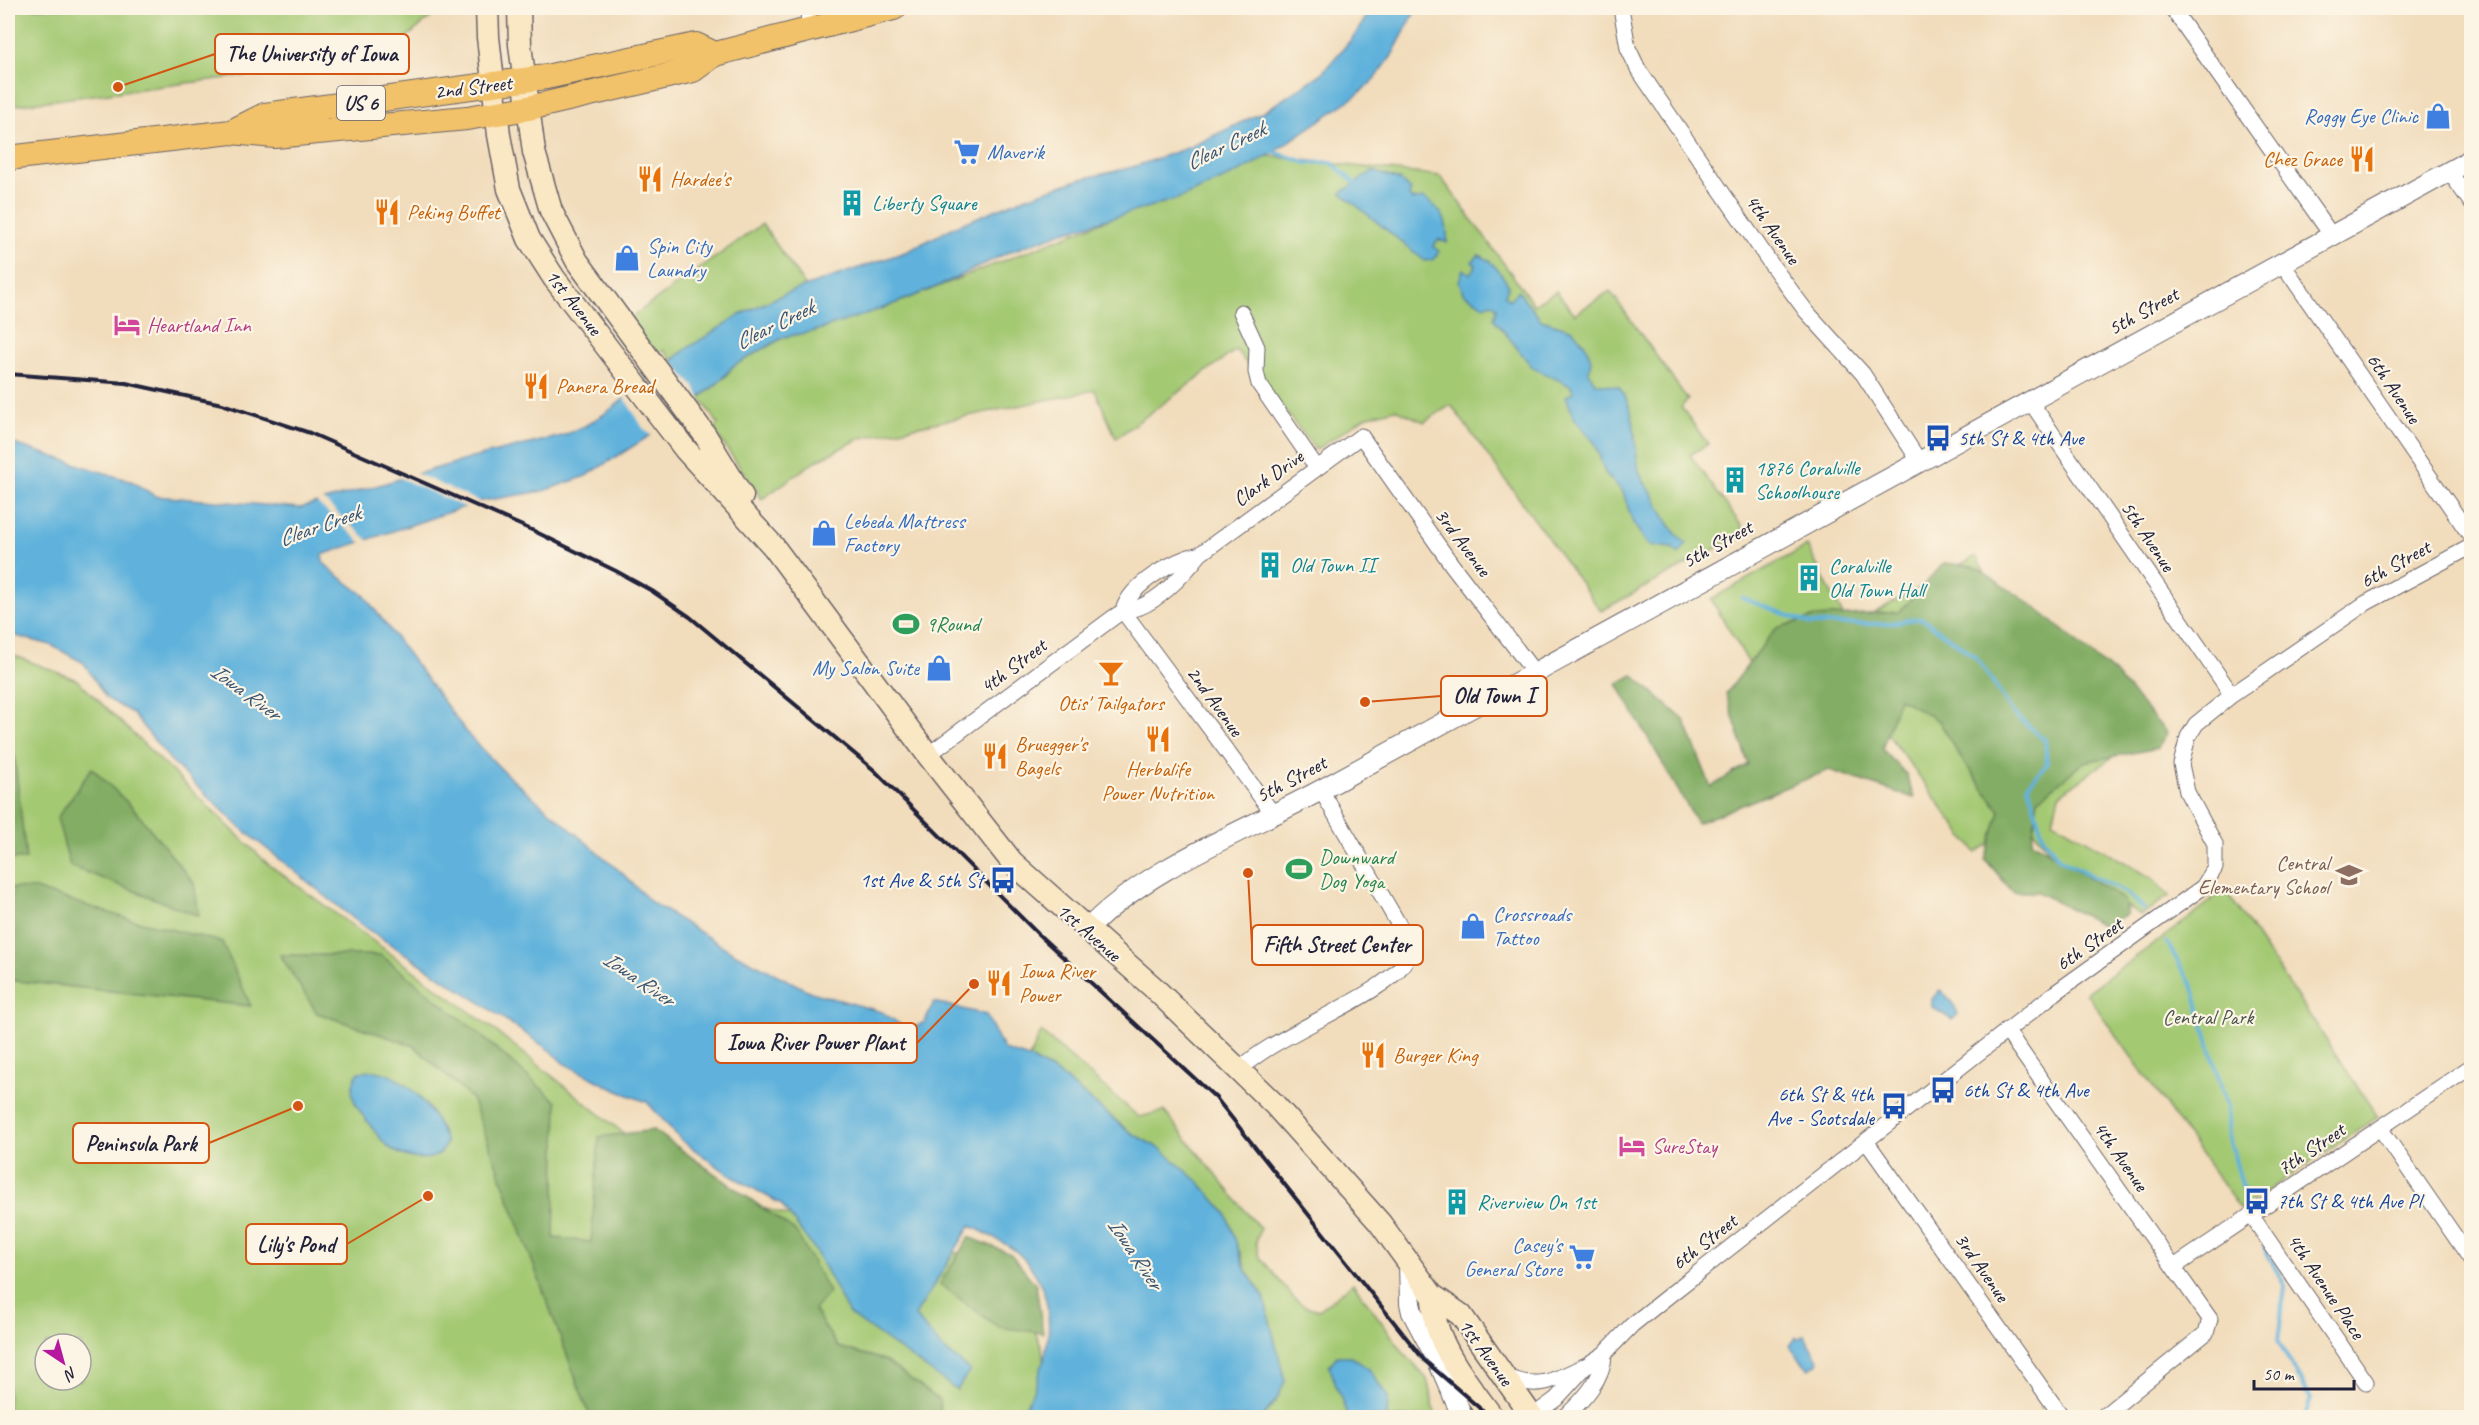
<svg xmlns="http://www.w3.org/2000/svg" width="2479" height="1425" font-family="Caveat,sans-serif">
<rect width="100%" height="100%" fill="#fcf5e5"/>
<filter id="ink" filterUnits="userSpaceOnUse"><feTurbulence type="fractalNoise" baseFrequency=".0167" numOctaves="2"/><feDisplacementMap in="SourceGraphic" scale="12" xChannelSelector="R" yChannelSelector="G"/><feConvolveMatrix kernelMatrix="1 2 1 2 8 2 1 2 1" color-interpolation-filters="sRGB"/></filter>
<filter id="wash" filterUnits="userSpaceOnUse"><feTurbulence type="fractalNoise" baseFrequency=".008" numOctaves="4" result="noise"/><feDisplacementMap in="SourceGraphic" scale="24" xChannelSelector="R" yChannelSelector="G"/><feGaussianBlur stdDeviation="1.35" result="paint"/><feColorMatrix in="noise" values="0 0 0 0 0 0 0 0 0 0 0 0 0 0 0 0 0 1.4 0 .05"/><feComposite in="paint" operator="in"/></filter>
<g filter="url(#wash)">
<rect width="100%" height="100%" fill="#f1dcbb"/>
<path fill="#a4c973" stroke="#637657" stroke-width="1.5" fill-rule="evenodd" d="M 8,8 L 442,8 L 407,37 L 371,55 L 296,69 L 8,106 Z
M 1268,156 L 1440,176 L 1534,305 L 1556,291 L 1575,314 L 1610,291 L 1688,400 L 1681,407 L 1708,444 L 1690,455 L 1746,532 L 1601,611 L 1451,405 L 1424,422 L 1395,409 L 1365,417 L 1316,450 L 1236,350 L 1116,438 L 1095,390 L 861,438 L 814,462 L 762,499 L 713,429 L 718,424 L 700,398 L 725,377 L 733,366 L 784,337 L 815,331 L 889,306 Z
M 762,224 L 806,287 L 740,315 L 671,360 L 664,350 L 657,355 L 629,319 Z
M 1807,546 L 1849,627 L 1976,556 L 1992,587 L 2114,756 L 2059,795 L 2053,821 L 2152,878 L 2169,896 L 2141,915 L 2057,863 L 2026,818 L 1976,853 L 1886,732 L 1813,772 L 1711,599 Z
M 8,653 L 77,680 L 268,864 L 492,1028 L 686,1183 L 887,1248 L 1003,1256 L 1042,1348 L 1050,1417 L 8,1417 ZM 45,1344 L 81,1344 L 81,1380 L 45,1380 Z
M 2224,888 L 2378,1117 L 2240,1209 L 2086,993 L 2199,911 Z
M 1041,1032 L 1139,1117 L 1164,1111 L 1260,1229 L 1256,1242 L 1259,1256 L 1294,1298 L 1305,1306 L 1319,1310 L 1353,1283 L 1404,1353 L 1427,1379 L 1436,1417 L 1265,1417 L 1264,1415 L 1277,1399 L 1276,1352 L 1264,1297 L 1246,1271 L 1241,1253 L 1161,1149 L 1131,1133 L 1057,1073 L 1029,1058 Z"/>
<path fill="#83ad65" stroke="#526850" stroke-width="1.5" d="M 1944,563 L 1974,566 L 2035,607 L 2116,675 L 2167,733 L 2158,748 L 2084,762 L 2038,800 L 2032,841 L 2124,900 L 2127,914 L 2104,926 L 2038,892 L 2013,892 L 1985,859 L 2000,811 L 1960,757 L 1939,721 L 1899,698 L 1882,749 L 1906,774 L 1914,798 L 1829,770 L 1697,823 L 1617,684 L 1633,675 L 1684,720 L 1711,787 L 1748,764 L 1726,694 L 1776,628 L 1815,617 L 1899,612 Z
M 8,745 L 14,752 L 26,859 L 8,859 Z
M 92,768 L 134,809 L 194,883 L 199,916 L 70,866 L 57,818 Z
M 8,888 L 35,889 L 125,918 L 222,942 L 251,1006 L 8,980 Z
M 280,955 L 381,955 L 476,1031 L 557,1102 L 554,1238 L 591,1242 L 599,1137 L 654,1130 L 796,1232 L 829,1292 L 814,1310 L 838,1347 L 884,1360 L 939,1400 L 941,1417 L 590,1417 L 472,1099 L 414,1046 L 317,1013 Z
M 969,1237 L 1011,1254 L 1036,1285 L 1043,1333 L 998,1327 L 940,1284 Z"/>
<path fill="#61b2dc" stroke="#426a8c" stroke-width="1.5" d="M 1372,8 L 1417,8 L 1391,57 L 1375,79 L 1357,95 L 1268,156 L 1235,174 L 1180,198 L 1060,233 L 1009,252 L 941,285 L 889,306 L 815,331 L 784,337 L 733,366 L 720,381 L 662,428 L 586,476 L 543,491 L 482,501 L 322,555 L 323,562 L 332,571 L 364,595 L 470,737 L 506,774 L 621,872 L 651,902 L 732,952 L 811,992 L 882,1012 L 908,1030 L 925,1022 L 934,1002 L 986,1015 L 1004,1050 L 1029,1058 L 1057,1073 L 1131,1133 L 1161,1149 L 1199,1182 L 1226,1213 L 1246,1271 L 1264,1297 L 1285,1381 L 1277,1399 L 1264,1415 L 1265,1417 L 1020,1417 C 1048,1367 1068,1299 1018,1253 C 1009,1245 982,1231 970,1226 L 915,1316 L 943,1349 L 970,1370 L 957,1390 L 849,1314 L 815,1250 L 781,1204 L 730,1175 L 681,1140 L 647,1102 L 618,1091 L 563,1063 L 552,1052 L 475,999 L 364,927 L 241,828 L 172,762 L 132,713 L 106,698 L 84,663 L 51,645 L 8,634 L 8,442 L 133,482 L 155,496 L 300,508 L 472,458 L 562,436 L 585,426 L 606,413 L 689,347 L 740,315 L 784,294 L 908,251 L 956,226 L 1027,197 L 1081,179 L 1133,167 L 1190,147 L 1265,111 L 1321,74 L 1355,35 Z
M 1373,171 L 1399,180 L 1411,190 L 1409,196 L 1412,200 L 1424,198 C 1443,211 1448,219 1447,243 L 1439,239 L 1433,247 L 1439,251 L 1434,259 L 1425,261 L 1341,193 Z
M 1479,255 C 1493,261 1501,273 1509,286 L 1505,295 L 1509,300 L 1518,291 L 1541,320 L 1573,330 L 1586,346 L 1591,360 L 1589,373 L 1595,383 L 1619,387 C 1640,417 1632,438 1639,471 C 1641,480 1649,487 1653,495 C 1663,512 1670,532 1687,544 L 1679,554 L 1672,548 L 1648,545 L 1633,523 L 1623,492 L 1605,473 L 1595,443 L 1574,418 L 1566,396 L 1573,393 L 1571,386 L 1533,368 L 1494,319 L 1497,307 L 1491,303 L 1484,306 L 1463,293 L 1459,281 L 1463,269 L 1470,274 L 1476,265 L 1472,262 Z
M 1940,990 L 1952,1001 L 1958,1014 L 1952,1020 L 1932,1007 L 1932,999 Z
M 376,1071 C 410,1078 434,1110 446,1142 C 440,1166 408,1160 391,1149 C 381,1142 375,1131 367,1121 C 355,1105 345,1092 359,1072 Z
M 1804,1335 L 1819,1362 L 1809,1369 L 1789,1346 L 1796,1336 L 1798,1339 Z
M 1337,1356 L 1350,1356 L 1369,1369 L 1388,1397 L 1387,1417 L 1348,1417 L 1329,1366 Z"/>
<path fill="#f1dcbb" d="M 669,358 L 696,389 L 701,400 L 653,437 L 643,428 L 623,396 Z
M 413,472 L 485,504 L 469,509 L 398,477 Z
M 323,500 L 370,542 L 363,544 L 316,502 Z"/>
<g fill="none" stroke-linecap="round" stroke-linejoin="round">
<path stroke="#61b2dc" stroke-width="4" d="M 1274,152 L 1308,163 L 1331,162 L 1356,184
M 1742,598 L 1811,624 L 1885,624 L 1921,618 L 1976,657 L 2014,714 L 2045,740 L 2047,764 L 2028,785 L 2043,837 L 2059,859 L 2128,894 L 2144,909
M 2166,941 L 2193,987 L 2227,1107 L 2229,1138 L 2243,1188
M 2264,1247 L 2285,1286 L 2278,1341 L 2311,1399 L 2304,1418"/>
</g>
</g>
<g filter="url(#ink)">
<g fill="none" stroke-linecap="round" stroke-linejoin="round">
<g stroke="#6a6368" stroke-width="17">
<path id="minor" d="M 808,8 L 809,29
M 1621,8 L 1628,48 L 1638,69 L 1771,264 L 1806,311 L 1863,374 L 1919,461
M 2172,8 L 2332,236
M 2449,171 L 2472,204
M 2282,263 L 2472,538
M 1241,312 L 1257,347 L 1256,372 L 1259,384 L 1317,468
M 2030,401 L 2232,695
M 1123,611 L 1274,815
M 1123,611 C 1130,584 1175,559 1200,554
M 928,755 L 1114,617 C 1122,611 1130,610 1140,607 C 1164,597 1185,573 1200,554 L 1361,436 L 1452,565 L 1534,672
M 2006,1030 L 2210,1319 L 2206,1333 L 2101,1418
M 1240,1070 C 1270,1035 1399,991 1407,956 C 1409,945 1403,935 1399,925 L 1321,790
M 2380,1128 L 2472,1261
M 1866,1141 L 2063,1418
M 2251,1215 L 2366,1382
M 2174,1267 L 2472,1066
M 1506,1376 C 1536,1391 1556,1380 1584,1366
M 1530,1418 L 1556,1399 L 1587,1365 L 1604,1354 L 1632,1325 L 1667,1297 L 2055,993 L 2203,887 L 2215,868 L 2215,844 L 2187,792 L 2181,764 L 2188,737 L 2196,724 L 2232,695 L 2366,603 L 2472,546
M 1564,1418 C 1582,1401 1604,1379 1604,1354"/>
</g>
<g stroke="#6a6368" stroke-width="22">
<path id="tertiary" d="M 1087,930 C 1145,868 1246,831 1321,790 L 2472,159
M 1409,1263 L 1410,1303 L 1412,1312 L 1438,1361 L 1463,1418"/>
</g>
<g stroke="#6a6368" stroke-width="25">
<path id="secondary" d="M 487,8 L 488,37 L 499,135 L 509,189 L 529,239 L 554,278 L 685,449 L 773,546 L 928,755 L 1012,862 L 1154,988 L 1274,1104 L 1380,1223 L 1432,1295 L 1461,1315 L 1533,1418
M 519,8 L 520,45 L 534,152 L 551,211 L 577,261 L 705,435 L 742,496
M 1432,1295 C 1434,1304 1434,1314 1436,1323 C 1445,1357 1472,1389 1493,1418"/>
</g>
<g stroke="#6a6368" stroke-width="26">
<path id="primary" d="M 231,132 L 265,115 L 546,77 L 696,45 L 715,54
M 8,158 L 231,132 L 275,136 L 467,118 L 529,108 L 693,70 L 715,54 L 894,8"/>
</g>
<use href="#minor" stroke="#fff" stroke-width="15"/>
<use href="#tertiary" stroke="#fff" stroke-width="20"/>
<use href="#secondary" stroke="#fae7c3" stroke-width="22"/>
<use href="#primary" stroke="#f2c26a" stroke-width="24"/>
<path stroke="#22223b" stroke-width="4" d="M 8,374 L 126,383 L 222,404 L 310,433 L 534,531 L 616,571 L 652,591 L 690,617 L 874,770 L 1038,934 L 1216,1098 L 1424,1360 L 1491,1418"/>
</g>
</g>
<defs>
<g id="shop-bare" transform="scale(2.07)"><path d="M-5-2.5h2.3a2.7 3.5 0 0 1 5.4 0H5L5.5 6h-11ZM-1.5-2.5h3a1.5 2.3 0 0 0-3 0Z" fill="#3f7fe0" stroke="#fcf5e5" stroke-width="2.5" paint-order="stroke"/></g>
<g id="supermarket-bare" transform="scale(2.07)"><path d="M-6-5.5h2.5l.6 2H6L4.5 2H-2.5L-4.4-4H-6ZM-1.5 3.2a1.3 1.3 0 1 0 .1 0ZM3 3.2a1.3 1.3 0 1 0 .1 0Z" fill="#3f7fe0" stroke="#fcf5e5" stroke-width="2.5" paint-order="stroke"/></g>
<g id="restaurant-bare" transform="scale(2.07)"><path d="M-5-6h1v4h1v-4h1v4h1v-4h1v5L-1.5 .5V6h-2V.5L-5-1ZM5-6V6H3V1.5H1.5Q1.5-4 5-6Z" fill="#e8710a" stroke="#fcf5e5" stroke-width="2.5" paint-order="stroke"/></g>
<g id="building-bare" transform="scale(2.07)"><path d="M-4-6H4V6H1V3H-1V6H-4ZM-2.5-4.3h1.7v1.8h-1.7ZM.8-4.3h1.7v1.8H.8ZM-2.5-1h1.7V.8h-1.7ZM.8-1h1.7V.8H.8Z" fill="#0f9aa8" stroke="#fcf5e5" stroke-width="2.5" paint-order="stroke"/></g>
<g id="hotel-bare" transform="scale(2.07)"><path d="M-6-4.5h1.5V1H6V5H4.5V3h-9V5H-6ZM-4 0a1.8 1.8 0 1 1 3.6 0ZM.5 0V-2.5h3Q6-2.5 6 0Z" fill="#d1479c" stroke="#fcf5e5" stroke-width="2.5" paint-order="stroke"/></g>
<g id="bus-bare" transform="scale(2.07)"><path d="M-5-6H5V4H4V6H2V4H-2V6H-4V4H-5ZM-3.5-4V0h7V-4ZM-3.5 1.2v1.5H-2V1.2ZM2 1.2v1.5H3.5V1.2Z" fill="#1a4fb4" stroke="#fcf5e5" stroke-width="2.5" paint-order="stroke"/></g>
<g id="stadium-bare" transform="scale(2.07)"><path d="M0-5a6.5 5 0 1 0 0 10a6.5 5 0 1 0 0-10ZM-3.5-1.8h7v3.6h-7Z" fill="#2e9e5b" stroke="#fcf5e5" stroke-width="2.5" paint-order="stroke"/></g>
<g id="bar-bare" transform="scale(2.07)"><path d="M-6-5H6L.8 .8V4.5H3.5V6h-7V4.5H-.8V.8Z" fill="#e8710a" stroke="#fcf5e5" stroke-width="2.5" paint-order="stroke"/></g>
<g id="school-bare" transform="scale(2.07)"><path d="M0-5L7-2L0 1L-7-2ZM-4 1L0 2.5L4 1V4Q0 6-4 4Z" fill="#8d6e63" stroke="#fcf5e5" stroke-width="2.5" paint-order="stroke"/></g>
</defs>
<g fill-rule="evenodd">
<use href="#shop-bare" x="2438" y="116"/>
<use href="#supermarket-bare" x="967" y="152"/>
<use href="#restaurant-bare" x="2362" y="159"/>
<use href="#restaurant-bare" x="650" y="179"/>
<use href="#building-bare" x="852" y="203"/>
<use href="#restaurant-bare" x="387" y="212"/>
<use href="#shop-bare" x="627" y="258"/>
<use href="#hotel-bare" x="127" y="325"/>
<use href="#restaurant-bare" x="536" y="386"/>
<use href="#bus-bare" x="1938" y="438"/>
<use href="#building-bare" x="1735" y="480"/>
<use href="#shop-bare" x="824" y="533"/>
<use href="#building-bare" x="1270" y="565"/>
<use href="#building-bare" x="1809" y="578"/>
<use href="#stadium-bare" x="906" y="624"/>
<use href="#shop-bare" x="939" y="668"/>
<use href="#bar-bare" x="1111" y="673"/>
<use href="#restaurant-bare" x="1158" y="739"/>
<use href="#restaurant-bare" x="995" y="756"/>
<use href="#stadium-bare" x="1299" y="869"/>
<use href="#school-bare" x="2349" y="875"/>
<use href="#bus-bare" x="1003" y="880"/>
<use href="#shop-bare" x="1473" y="926"/>
<use href="#restaurant-bare" x="999" y="983"/>
<use href="#restaurant-bare" x="1373" y="1055"/>
<use href="#bus-bare" x="1943" y="1090"/>
<use href="#bus-bare" x="1894" y="1106"/>
<use href="#hotel-bare" x="1632" y="1146"/>
<use href="#bus-bare" x="2257" y="1201"/>
<use href="#building-bare" x="1457" y="1202"/>
<use href="#supermarket-bare" x="1582" y="1257"/>
</g>
<g text-anchor="middle" stroke-width="4.5" stroke-linejoin="round" paint-order="stroke">
<rect fill="#fcf5e5" stroke="#63616e" stroke-width="1.5" x="337" y="86" width="48" height="34" rx="4.5"/>
<g font-size="20" font-weight="bold" fill="#22223b">
<text x="361" y="110">US 6</text>
</g>
<g font-size="21" fill="#22223b" stroke="#fcf5e5">
<text transform="translate(473 87) rotate(-7)" y="7">2nd Street</text>
<text transform="translate(1773 229) rotate(55)" y="7">4th Avenue</text>
<text transform="translate(574 302) rotate(52)" y="7">1st Avenue</text>
<text transform="translate(2143 311) rotate(-29)" y="7">5th Street</text>
<text transform="translate(2394 388) rotate(56)" y="7">6th Avenue</text>
<text transform="translate(1268 478) rotate(-36)" y="7">Clark Drive</text>
<text transform="translate(2148 536) rotate(56)" y="7">5th Avenue</text>
<text transform="translate(1463 542) rotate(53)" y="7">3rd Avenue</text>
<text transform="translate(1717 544) rotate(-29)" y="7">5th Street</text>
<text transform="translate(2395 564) rotate(-29)" y="7">6th Street</text>
<text transform="translate(1013 666) rotate(-37)" y="7">4th Street</text>
<text transform="translate(1215 701) rotate(54)" y="7">2nd Avenue</text>
<text transform="translate(1291 779) rotate(-28)" y="7">5th Street</text>
<text transform="translate(1089 932) rotate(41)" y="7">1st Avenue</text>
<text transform="translate(2089 944) rotate(-35)" y="7">6th Street</text>
<text transform="translate(2311 1149) rotate(-34)" y="7">7th Street</text>
<text transform="translate(2121 1156) rotate(55)" y="7">4th Avenue</text>
<text transform="translate(1704 1242) rotate(-38)" y="7">6th Street</text>
<text transform="translate(1982 1267) rotate(55)" y="7">3rd Avenue</text>
<text transform="translate(2326 1286) rotate(56)" y="7">4th Avenue Place</text>
<text transform="translate(1486 1352) rotate(54)" y="7">1st Avenue</text>
</g>
<g font-size="21" fill="#366cbe" stroke="#fcf5e5" text-anchor="start">
<text x="2418" y="123" text-anchor="end">Roggy Eye Clinic</text>
<text x="987" y="159">Maverik</text>
<text x="647" y="253">Spin City<tspan x="647" dy="24">Laundry</tspan></text>
<text x="844" y="528">Lebeda Mattress<tspan x="844" dy="24">Factory</tspan></text>
<text x="919" y="675" text-anchor="end">My Salon Suite</text>
<text x="1493" y="921">Crossroads<tspan x="1493" dy="24">Tattoo</tspan></text>
<text x="1562" y="1252" text-anchor="end">Casey's<tspan x="1562" dy="24">General Store</tspan></text>
</g>
<g font-size="21" fill="#c56008" stroke="#fcf5e5" text-anchor="start">
<text x="2342" y="166" text-anchor="end">Chez Grace</text>
<text x="670" y="186">Hardee's</text>
<text x="407" y="219">Peking Buffet</text>
<text x="556" y="393">Panera Bread</text>
<text x="1111" y="710" text-anchor="middle">Otis' Tailgators</text>
<text x="1015" y="751">Bruegger's<tspan x="1015" dy="24">Bagels</tspan></text>
<text x="1158" y="776" text-anchor="middle">Herbalife<tspan x="1158" dy="24">Power Nutrition</tspan></text>
<text x="1019" y="978">Iowa River<tspan x="1019" dy="24">Power</tspan></text>
<text x="1393" y="1062">Burger King</text>
</g>
<g font-size="21" fill="#0d838f" stroke="#fcf5e5" text-anchor="start">
<text x="872" y="210">Liberty Square</text>
<text x="1755" y="475">1876 Coralville<tspan x="1755" dy="24">Schoolhouse</tspan></text>
<text x="1290" y="572">Old Town II</text>
<text x="1829" y="573">Coralville<tspan x="1829" dy="24">Old Town Hall</tspan></text>
<text x="1477" y="1209">Riverview On 1st</text>
</g>
<g font-size="21" fill="#b23c85" stroke="#fcf5e5" text-anchor="start">
<text x="147" y="332">Heartland Inn</text>
<text x="1652" y="1153">SureStay</text>
</g>
<g font-size="21" fill="#164399" stroke="#fcf5e5" text-anchor="start">
<text x="1958" y="445">5th St &amp; 4th Ave</text>
<text x="983" y="887" text-anchor="end">1st Ave &amp; 5th St</text>
<text x="1963" y="1097">6th St &amp; 4th Ave</text>
<text x="1874" y="1101" text-anchor="end">6th St &amp; 4th<tspan x="1874" dy="24">Ave - Scotsdale</tspan></text>
<text x="2277" y="1208">7th St &amp; 4th Ave Pl</text>
</g>
<g font-size="21" fill="#27864d" stroke="#fcf5e5" text-anchor="start">
<text x="926" y="631">9Round</text>
<text x="1319" y="864">Downward<tspan x="1319" dy="24">Dog Yoga</tspan></text>
</g>
<g font-size="21" fill="#785e54" stroke="#fcf5e5" text-anchor="end">
<text x="2329" y="870">Central<tspan x="2329" dy="24">Elementary School</tspan></text>
</g>
<g font-size="21" fill="#49544c" stroke="#fcf5e5">
<text x="2208" y="1024">Central Park</text>
</g>
<g font-size="22" font-style="italic" fill="#385473" stroke="#fcf5e5">
<text transform="translate(1225 145) rotate(-25)" y="8">Clear Creek</text>
<text transform="translate(774 324) rotate(-26)" y="8">Clear Creek</text>
<text transform="translate(319 525) rotate(-19)" y="8">Clear Creek</text>
<text transform="translate(246 691) rotate(36)" y="8">Iowa River</text>
<text transform="translate(639 978) rotate(34)" y="8">Iowa River</text>
<text transform="translate(1136 1253) rotate(56)" y="8">Iowa River</text>
</g>
</g>
<path fill="none" stroke="#d45411" stroke-width="2" d="M118 87L215 54M1365 702L1441 696M1248 873L1252 945M974 984L917 1043M298 1106L209 1143M428 1196L347 1244"/>
<g fill="#d45411" stroke="#fcf5e5" stroke-width="2">
<circle cx="118" cy="87" r="6"/>
<circle cx="1365" cy="702" r="6"/>
<circle cx="1248" cy="873" r="6"/>
<circle cx="974" cy="984" r="6"/>
<circle cx="298" cy="1106" r="6"/>
<circle cx="428" cy="1196" r="6"/>
</g>
<g fill="#fcf5e5" stroke="#d45411" stroke-width="2">
<rect x="215" y="34" width="194" height="40" rx="6"/>
<rect x="1441" y="676" width="106" height="40" rx="6"/>
<rect x="1252" y="925" width="171" height="40" rx="6"/>
<rect x="715" y="1023" width="202" height="40" rx="6"/>
<rect x="73" y="1123" width="136" height="40" rx="6"/>
<rect x="246" y="1224" width="101" height="40" rx="6"/>
</g>
<g font-size="22" text-anchor="middle" font-weight="bold" fill="#22223b">
<text x="312" y="61">The University of Iowa</text>
<text x="1494" y="703">Old Town I</text>
<text x="1337" y="952">Fifth Street Center</text>
<text x="816" y="1050">Iowa River Power Plant</text>
<text x="141" y="1151">Peninsula Park</text>
<text x="296" y="1252">Lily's Pond</text>
</g>
<rect width="2479" height="1425" fill="none" stroke="#fcf5e5" stroke-width="30"/>
<g transform="translate(63 1362) rotate(144)"><circle r="28" fill="#fcf5e5" stroke="#a5a1a1" stroke-width="1.5"/>
<path d="M0-4.5L10 22L0 15L-10 22Z" fill="#b5179e"/>
<text y="-9" font-size="16" font-weight="bold" text-anchor="middle" fill="#22223b">N</text>
</g>
<path d="M2254 1380v9h100v-9" fill="none" stroke="#22223b" stroke-width="3"/>
<text x="2263" y="1380" font-size="18" fill="#22223b" stroke="#fcf5e5" stroke-width="4.5" paint-order="stroke">50 m</text>
</svg>
